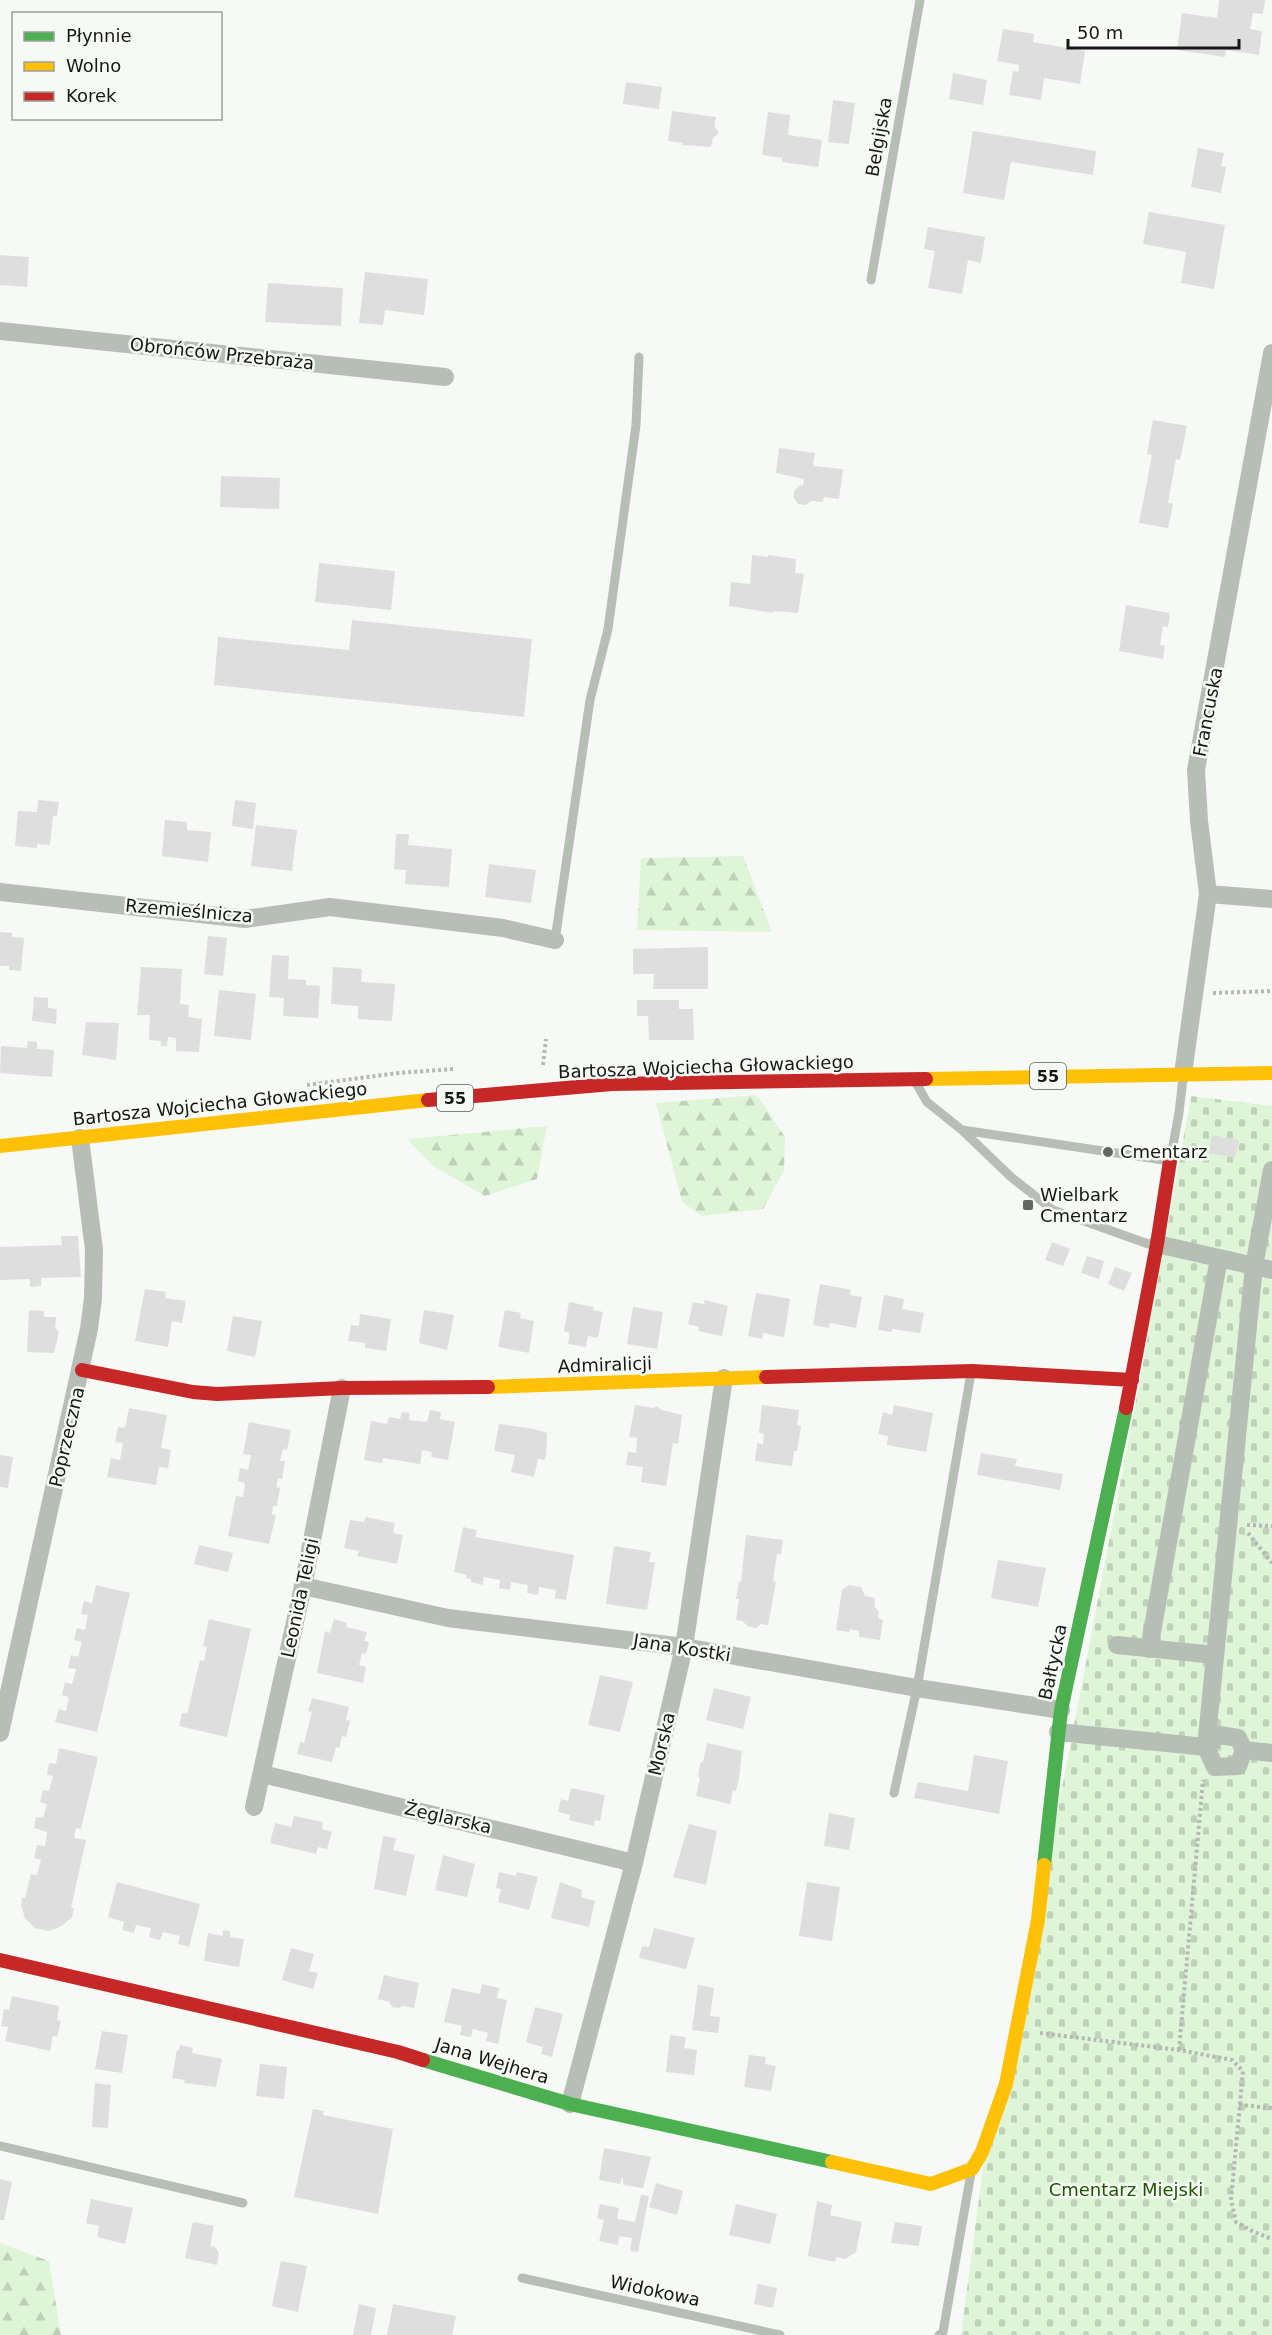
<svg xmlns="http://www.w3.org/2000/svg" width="1272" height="2335" font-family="'DejaVu Sans',sans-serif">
<defs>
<pattern id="forest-firs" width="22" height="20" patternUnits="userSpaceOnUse" patternTransform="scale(1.5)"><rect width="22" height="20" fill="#dff5d8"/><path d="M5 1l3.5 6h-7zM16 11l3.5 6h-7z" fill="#bfd1b9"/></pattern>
<pattern id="cemetery-stones" width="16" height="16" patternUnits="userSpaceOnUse" patternTransform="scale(1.5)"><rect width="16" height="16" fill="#dff5d8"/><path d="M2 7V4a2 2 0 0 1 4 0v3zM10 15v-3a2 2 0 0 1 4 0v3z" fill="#bfd1b9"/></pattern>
</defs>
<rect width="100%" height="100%" fill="#f7f9f6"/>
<path fill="url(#forest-firs)" d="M 743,856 L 772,932 L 637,930 L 641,858 Z
M 757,1095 L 785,1137 L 784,1170 L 763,1209 L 702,1216 L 682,1202 L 656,1103 Z
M 547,1126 L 537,1179 L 485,1196 L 433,1166 L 407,1139 Z
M 0,2243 L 49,2261 L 61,2335 L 0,2335 Z"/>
<path fill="url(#cemetery-stones)" d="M 1191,1096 L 1272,1106 L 1272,2335 L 961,2335 L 987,2138 L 1048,1861 L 1140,1380 Z"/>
<path fill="#dedede" d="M 1219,0 L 1265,0 L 1263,14 L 1253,13 L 1250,29 L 1262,31 L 1259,55 L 1226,50 L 1225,57 L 1177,50 L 1182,13 L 1217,18 Z
M 1003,29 L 1034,34 L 1033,42 L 1085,51 L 1080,84 L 1044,78 L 1041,100 L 1009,95 L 1013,71 L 1018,72 L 1019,65 L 997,61 Z
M 953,73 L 987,80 L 983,105 L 949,99 Z
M 626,82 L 662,87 L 659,109 L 623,104 Z
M 833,100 L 855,103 L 849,144 L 828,142 Z
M 672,111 L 716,117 L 714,126 L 719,133 L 713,138 L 711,147 L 682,145 L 683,143 L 668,141 Z
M 768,112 L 790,115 L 788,135 L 822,140 L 818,167 L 782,162 L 782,158 L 762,155 Z
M 973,131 L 1096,151 L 1093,175 L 1011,162 L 1004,200 L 963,193 Z
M 1198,148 L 1224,153 L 1221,166 L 1226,167 L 1221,193 L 1191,187 Z
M 1149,212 L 1225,225 L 1214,289 L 1181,283 L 1186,252 L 1143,244 Z
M 928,227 L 985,237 L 981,263 L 968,260 L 962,294 L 928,288 L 935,251 L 924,249 Z
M 0,255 L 29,257 L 27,287 L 0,285 Z
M 365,272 L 428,279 L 424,315 L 385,310 L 383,325 L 359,323 Z
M 268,283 L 343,288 L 341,326 L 265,322 Z
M 1153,420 L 1187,426 L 1180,460 L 1176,459 L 1168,503 L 1173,504 L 1168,528 L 1139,523 L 1152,455 L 1147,454 Z
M 779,448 L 815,453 L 813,466 L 843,469 L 839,499 L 824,497 L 823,502 L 811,501 L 806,505 L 798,504 L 794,498 L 794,491 L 800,485 L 803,486 L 804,479 L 776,473 Z
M 221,476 L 280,478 L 279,509 L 220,507 Z
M 752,555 L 768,557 L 768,555 L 796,559 L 795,573 L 804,574 L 798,613 L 774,611 L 774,613 L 729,606 L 731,582 L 750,584 Z
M 319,563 L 395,571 L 391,610 L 315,602 Z
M 1126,605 L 1170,613 L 1168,627 L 1163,626 L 1160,645 L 1165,646 L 1163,659 L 1119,651 Z
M 352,620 L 532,639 L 524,717 L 214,685 L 218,637 L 349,650 Z
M 38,800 L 59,802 L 57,816 L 53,816 L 50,845 L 37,844 L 37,848 L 15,846 L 18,811 L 37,812 Z
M 235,800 L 256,803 L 253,829 L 232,826 Z
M 165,820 L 187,822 L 187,830 L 211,832 L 208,862 L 162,856 Z
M 256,825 L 297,830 L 292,871 L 251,866 Z
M 396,834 L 409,834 L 408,845 L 452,849 L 449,887 L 405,884 L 406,870 L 394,869 Z
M 489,864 L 536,870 L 531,903 L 485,897 Z
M 0,932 L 12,933 L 12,937 L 24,938 L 21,971 L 9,970 L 9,966 L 0,966 Z
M 208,936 L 227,938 L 223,976 L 204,974 Z
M 708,947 L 708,989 L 653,989 L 654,974 L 633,974 L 633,949 Z
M 272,955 L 289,956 L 288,979 L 306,980 L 306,985 L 320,986 L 318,1018 L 283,1016 L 284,998 L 269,997 Z
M 141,967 L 182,969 L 180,1004 L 189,1005 L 188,1017 L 202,1019 L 199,1052 L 176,1051 L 176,1038 L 168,1037 L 167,1046 L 161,1046 L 161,1041 L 149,1040 L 150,1015 L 137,1015 Z
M 333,967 L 362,969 L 361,982 L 395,984 L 392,1021 L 358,1019 L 358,1006 L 331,1004 Z
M 219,990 L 256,994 L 251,1040 L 214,1036 Z
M 34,997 L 48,998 L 48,1008 L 57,1009 L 56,1024 L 32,1021 Z
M 637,1000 L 679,1000 L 679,1009 L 693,1009 L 694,1040 L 649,1040 L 648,1016 L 637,1016 Z
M 86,1022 L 119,1023 L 116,1060 L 82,1055 Z
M 28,1041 L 37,1042 L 37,1049 L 54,1050 L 52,1077 L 0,1073 L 1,1046 L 27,1048 Z
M 1212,1135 L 1239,1140 L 1235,1158 L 1209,1153 Z
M 61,1236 L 78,1236 L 81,1277 L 41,1278 L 41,1286 L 30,1287 L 30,1279 L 0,1280 L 0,1247 L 62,1245 Z
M 1052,1242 L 1070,1249 L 1063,1266 L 1045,1260 Z
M 1087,1256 L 1104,1261 L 1099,1279 L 1081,1273 Z
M 1115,1267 L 1132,1273 L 1124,1291 L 1108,1284 Z
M 820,1284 L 851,1290 L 850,1295 L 862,1297 L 856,1328 L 830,1323 L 829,1328 L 813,1325 Z
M 145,1289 L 166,1292 L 165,1298 L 186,1301 L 182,1323 L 172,1321 L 168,1347 L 135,1341 Z
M 756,1293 L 790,1299 L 784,1337 L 763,1333 L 762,1339 L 748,1336 Z
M 884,1295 L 904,1299 L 902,1309 L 924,1313 L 920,1333 L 892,1329 L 892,1332 L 878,1330 Z
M 705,1300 L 728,1306 L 722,1336 L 698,1331 L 699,1327 L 688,1324 L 693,1302 L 704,1304 Z
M 569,1302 L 594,1307 L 593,1310 L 603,1312 L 598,1338 L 588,1336 L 586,1347 L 568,1344 L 570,1333 L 564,1331 Z
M 633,1307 L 663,1312 L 657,1349 L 627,1344 Z
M 29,1310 L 44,1311 L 44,1317 L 56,1317 L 55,1328 L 59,1332 L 54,1353 L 27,1352 Z
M 424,1310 L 454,1315 L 447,1350 L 419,1343 Z
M 505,1310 L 521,1313 L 520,1318 L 534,1321 L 529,1353 L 498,1347 Z
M 360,1314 L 391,1319 L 386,1351 L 365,1348 L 365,1343 L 348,1341 L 351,1325 L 359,1326 Z
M 233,1316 L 262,1321 L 255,1357 L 227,1351 Z
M 635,1405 L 654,1408 L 656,1406 L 662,1410 L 682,1415 L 678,1444 L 673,1443 L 666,1486 L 641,1482 L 643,1467 L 626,1465 L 628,1452 L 636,1453 L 637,1438 L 629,1437 Z
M 762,1405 L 799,1410 L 797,1425 L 801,1426 L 797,1451 L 794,1451 L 792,1466 L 755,1461 L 757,1443 L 763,1444 L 764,1434 L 759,1433 Z
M 894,1405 L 933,1413 L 926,1452 L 887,1445 L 888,1436 L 878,1434 L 883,1412 L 892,1415 Z
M 129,1408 L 167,1415 L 161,1448 L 171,1450 L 168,1468 L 159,1467 L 156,1485 L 107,1477 L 111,1458 L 120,1460 L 123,1443 L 115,1442 L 118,1427 L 125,1428 Z
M 430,1410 L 441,1412 L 440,1419 L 455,1422 L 448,1460 L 431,1457 L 432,1452 L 422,1450 L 420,1464 L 383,1458 L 382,1463 L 364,1460 L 371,1421 L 387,1424 L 389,1417 L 400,1419 L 402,1412 L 410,1413 L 409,1420 L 427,1422 Z
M 249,1422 L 291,1430 L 287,1450 L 283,1449 L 280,1461 L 285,1461 L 282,1479 L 278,1478 L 276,1487 L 280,1488 L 277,1506 L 273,1506 L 272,1514 L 276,1515 L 269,1544 L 228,1536 L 236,1496 L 243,1497 L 245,1483 L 238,1481 L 240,1468 L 248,1470 L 251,1455 L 243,1454 Z
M 499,1424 L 534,1429 L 547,1433 L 546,1456 L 544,1460 L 538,1459 L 534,1477 L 511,1472 L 515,1455 L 494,1451 Z
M 981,1453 L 1017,1459 L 1015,1466 L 1063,1474 L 1060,1490 L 977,1475 Z
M 0,1455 L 13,1457 L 8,1488 L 0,1487 Z
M 366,1517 L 395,1523 L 393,1533 L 403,1535 L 397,1564 L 357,1556 L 359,1551 L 344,1548 L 350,1520 L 364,1522 Z
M 463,1527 L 477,1530 L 475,1537 L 574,1555 L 566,1600 L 555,1598 L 556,1590 L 539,1587 L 538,1595 L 527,1593 L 528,1585 L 511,1582 L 510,1590 L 499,1588 L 500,1580 L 484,1577 L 483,1585 L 471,1582 L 471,1579 L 466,1578 L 467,1575 L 454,1572 Z
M 746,1535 L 783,1540 L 781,1554 L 777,1554 L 775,1567 L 773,1581 L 776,1582 L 768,1625 L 761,1624 L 756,1628 L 747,1626 L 743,1621 L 736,1620 L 739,1599 L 736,1599 L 739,1581 L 741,1582 Z
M 199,1545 L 233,1553 L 228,1572 L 194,1564 Z
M 614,1546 L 651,1552 L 649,1562 L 655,1562 L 647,1610 L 606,1604 Z
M 998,1560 L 1046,1568 L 1038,1607 L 991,1598 Z
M 96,1585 L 130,1593 L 97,1732 L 55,1722 L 59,1709 L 66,1711 L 69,1697 L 62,1695 L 65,1682 L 72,1684 L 76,1669 L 68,1668 L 71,1655 L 78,1657 L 82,1642 L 74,1640 L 77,1628 L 85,1630 L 88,1615 L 81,1614 L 84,1601 L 92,1603 Z
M 849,1585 L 861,1587 L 865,1596 L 875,1598 L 874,1606 L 879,1612 L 878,1618 L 883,1620 L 880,1640 L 859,1637 L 859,1631 L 850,1629 L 849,1632 L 836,1630 L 842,1590 Z
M 209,1619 L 251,1629 L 227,1737 L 179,1726 L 182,1713 L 187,1714 L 200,1660 L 204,1661 L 207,1647 L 203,1646 Z
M 334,1619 L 347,1623 L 346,1627 L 367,1632 L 364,1641 L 369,1642 L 366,1654 L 362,1653 L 359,1665 L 366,1667 L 363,1683 L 317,1673 L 325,1631 L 330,1633 Z
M 600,1675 L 633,1682 L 620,1732 L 588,1725 Z
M 714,1688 L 751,1697 L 743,1729 L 706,1720 Z
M 312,1698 L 349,1707 L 346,1720 L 350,1721 L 346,1737 L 342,1736 L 339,1748 L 336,1747 L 332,1762 L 297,1754 L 300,1742 L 304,1743 L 312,1712 L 308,1711 Z
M 707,1743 L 742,1751 L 739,1778 L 736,1791 L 733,1790 L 730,1804 L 696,1796 L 700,1777 L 698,1777 L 699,1769 L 701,1762 L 703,1762 Z
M 59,1748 L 98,1757 L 81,1829 L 76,1828 L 74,1838 L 86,1840 L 71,1908 L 74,1908 L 72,1917 L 62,1926 L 49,1931 L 35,1928 L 25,1918 L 21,1905 L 22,1898 L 25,1898 L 31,1874 L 37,1875 L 41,1860 L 34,1858 L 37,1845 L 45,1846 L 47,1832 L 34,1828 L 36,1817 L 43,1818 L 47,1804 L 40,1802 L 43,1790 L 49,1791 L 53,1776 L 47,1775 L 49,1763 L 56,1764 Z
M 974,1755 L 1008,1761 L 999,1814 L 914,1798 L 918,1782 L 968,1791 Z
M 571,1788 L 605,1795 L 600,1821 L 595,1820 L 594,1826 L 569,1820 L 570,1815 L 558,1812 L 561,1799 L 568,1801 Z
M 829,1813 L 855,1818 L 849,1850 L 824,1846 Z
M 294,1816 L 323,1822 L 322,1829 L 332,1832 L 327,1849 L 318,1847 L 316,1854 L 270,1843 L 275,1823 L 291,1827 Z
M 689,1824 L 717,1831 L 706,1885 L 673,1877 Z
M 383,1836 L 396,1838 L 393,1850 L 415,1855 L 406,1896 L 374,1889 Z
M 443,1855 L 475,1864 L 467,1897 L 435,1890 Z
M 499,1872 L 516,1876 L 517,1872 L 538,1877 L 529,1910 L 498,1902 L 501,1889 L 496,1888 Z
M 117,1882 L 200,1904 L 189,1947 L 178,1944 L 180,1936 L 163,1932 L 160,1940 L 149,1937 L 151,1928 L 136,1925 L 134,1933 L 122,1930 L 124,1922 L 108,1917 Z
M 560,1882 L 582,1890 L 581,1897 L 595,1901 L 589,1927 L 551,1918 Z
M 807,1882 L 840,1887 L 832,1941 L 799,1936 Z
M 654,1928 L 695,1938 L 686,1969 L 639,1958 L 642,1946 L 649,1947 Z
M 223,1930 L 230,1931 L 230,1937 L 244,1939 L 239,1967 L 204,1961 L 208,1933 L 223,1936 Z
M 291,1948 L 314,1954 L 309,1971 L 318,1973 L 313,1989 L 282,1980 Z
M 384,1975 L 419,1983 L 414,2008 L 403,2006 L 398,2008 L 392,2007 L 389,2002 L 378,1999 Z
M 482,1984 L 499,1988 L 497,1998 L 507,2000 L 498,2044 L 486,2041 L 488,2033 L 473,2029 L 471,2037 L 460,2035 L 462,2026 L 444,2022 L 452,1988 L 480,1994 Z
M 698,1985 L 714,1988 L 710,2016 L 720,2017 L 718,2033 L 692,2030 Z
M 12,1996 L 59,2006 L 57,2020 L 61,2021 L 57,2037 L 53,2036 L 50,2051 L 5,2041 L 8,2027 L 1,2026 L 4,2009 L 9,2010 Z
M 535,2007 L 563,2014 L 552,2057 L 541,2054 L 543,2047 L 526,2042 Z
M 102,2031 L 128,2035 L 122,2073 L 95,2069 Z
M 670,2035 L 686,2037 L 684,2048 L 697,2050 L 694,2075 L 666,2072 Z
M 180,2045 L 193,2048 L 192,2053 L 222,2059 L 216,2087 L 184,2083 L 185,2080 L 172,2078 L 177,2050 L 179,2050 Z
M 749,2055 L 766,2057 L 765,2064 L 776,2066 L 771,2091 L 744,2087 Z
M 260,2064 L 287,2067 L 284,2099 L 256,2096 Z
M 95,2083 L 111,2085 L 108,2128 L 92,2127 Z
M 313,2109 L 324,2111 L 323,2115 L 393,2129 L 378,2214 L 294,2197 Z
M 604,2148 L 651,2157 L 643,2188 L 623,2185 L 623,2176 L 620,2184 L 599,2180 Z
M 0,2179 L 12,2182 L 4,2220 L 0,2220 Z
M 656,2183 L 683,2191 L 677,2215 L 649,2207 Z
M 641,2195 L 649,2196 L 638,2252 L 630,2251 L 632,2238 L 619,2236 L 618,2245 L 599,2241 L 604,2220 L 597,2218 L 600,2204 L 619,2208 L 617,2219 L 635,2222 Z
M 91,2199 L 133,2208 L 125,2244 L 97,2237 L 99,2226 L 86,2223 Z
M 817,2201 L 832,2205 L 830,2215 L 862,2222 L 856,2252 L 845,2259 L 836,2257 L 835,2262 L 808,2256 Z
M 736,2204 L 777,2214 L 770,2244 L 729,2235 Z
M 193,2222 L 214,2226 L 210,2246 L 215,2247 L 219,2253 L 217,2265 L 185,2258 Z
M 895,2222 L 922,2226 L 919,2246 L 891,2243 Z
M 281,2261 L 307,2266 L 298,2312 L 272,2306 Z
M 758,2284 L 777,2288 L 773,2308 L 754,2304 Z
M 359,2304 L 376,2308 L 371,2335 L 353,2335 Z
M 393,2304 L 456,2316 L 452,2335 L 387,2335 Z"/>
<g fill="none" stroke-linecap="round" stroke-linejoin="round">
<path stroke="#b5b8b4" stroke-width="4" stroke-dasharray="3 3" stroke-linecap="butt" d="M 1213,993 L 1272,991
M 543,1065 L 546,1039
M 307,1085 L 398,1073 L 454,1069
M 1247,1525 L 1272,1526
M 1248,1533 L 1272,1563
M 1040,2033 L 1179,2050 L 1232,2060 L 1243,2071 L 1231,2200 L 1236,2222 L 1254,2232 L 1272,2239
M 1179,2050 L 1203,1780
M 1239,2105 L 1272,2108"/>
<path stroke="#b7beb5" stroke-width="9" d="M 871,280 L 920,0
M 555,940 L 590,700 L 608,629 L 636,425 L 639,357
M 916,1083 L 927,1102 L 962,1130 L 1170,1161 L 1179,1113 L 1183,1078
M 962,1130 L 1011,1177 L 1053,1210 L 1154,1246
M 894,1793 L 917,1688 L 971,1373
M 0,2146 L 243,2203
M 522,2278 L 780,2335
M 939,2335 L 943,2332 L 971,2173"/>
<path stroke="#b7beb5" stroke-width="18" d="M 0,331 L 445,377
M 0,892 L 245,919 L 330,907 L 503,928 L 555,940
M 1208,894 L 1272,899
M 1183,1074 L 1208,894 L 1199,821 L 1196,770 L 1272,353
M 1157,1244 L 1272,1270
M 303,1586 L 448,1618 L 684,1647 L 917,1688 L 1061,1710
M 1117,1645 L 1215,1655
M 1149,1649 L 1219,1258
M 1058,1732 L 1206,1747 L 1219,1735 L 1238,1738 L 1244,1750 L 1272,1753
M 0,1733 L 89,1329 L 93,1298 L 94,1250 L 80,1138
M 1244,1750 L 1238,1766 L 1215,1767 L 1206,1747 L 1254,1266 L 1272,1170
M 262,1774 L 634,1863
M 254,1807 L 303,1586 L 342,1388
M 570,2104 L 634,1863 L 684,1647 L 724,1378"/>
<path stroke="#4caf50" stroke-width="14" d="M 1044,1865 L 1061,1710 L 1126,1408
M 423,2060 L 570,2104 L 832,2162"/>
<path stroke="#ffc107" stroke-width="14" d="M 926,1079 L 1272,1073
M 0,1146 L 428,1100
M 488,1387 L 766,1377
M 832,2162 L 931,2184 L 972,2169 L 982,2152 L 1006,2084 L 1038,1920 L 1044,1865"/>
<path stroke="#c62828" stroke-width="14" d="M 428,1100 L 612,1084 L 926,1079
M 82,1370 L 193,1392 L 217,1394 L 342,1388 L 488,1387
M 766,1377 L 972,1371 L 1132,1380
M 1126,1408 L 1157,1244 L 1170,1161
M 0,1960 L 398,2052 L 423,2060"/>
</g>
<g fill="#656664" stroke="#f6faf5" stroke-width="2">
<circle cx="1108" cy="1152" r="6"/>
<rect x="1022" y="1199" width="12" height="12" rx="3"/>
</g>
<g text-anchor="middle" stroke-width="5" stroke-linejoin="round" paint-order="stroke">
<g fill="#f6faf5" stroke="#595b59" stroke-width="1.5">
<rect x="1030" y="1063" width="36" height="26" rx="4.5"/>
<rect x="437" y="1085" width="36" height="26" rx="4.5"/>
</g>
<g font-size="16" font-weight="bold" fill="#161716">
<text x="1048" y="1082">55</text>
<text x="455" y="1104">55</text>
</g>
<g font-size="18" fill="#161716" stroke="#f6faf5">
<text transform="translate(879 137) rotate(-80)" y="6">Belgijska</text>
<text transform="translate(222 354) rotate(6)" y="6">Obrońców Przebraża</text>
<text transform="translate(1208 712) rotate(-79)" y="6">Francuska</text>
<text transform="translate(189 911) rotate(5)" y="6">Rzemieślnicza</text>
<text transform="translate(706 1067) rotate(-2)" y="6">Bartosza Wojciecha Głowackiego</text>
<text transform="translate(220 1104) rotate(-6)" y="6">Bartosza Wojciecha Głowackiego</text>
<text transform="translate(605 1365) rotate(-2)" y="6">Admiralicji</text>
<text transform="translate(67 1437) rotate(-77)" y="6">Poprzeczna</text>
<text transform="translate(300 1598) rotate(-78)" y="6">Leonida Teligi</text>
<text transform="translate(682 1648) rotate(9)" y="6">Jana Kostki</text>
<text transform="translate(1053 1662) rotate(-78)" y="6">Bałtycka</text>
<text transform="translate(662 1744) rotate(-77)" y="6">Morska</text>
<text transform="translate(448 1818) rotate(13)" y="6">Żeglarska</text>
<text transform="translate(492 2061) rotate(17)" y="6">Jana Wejhera</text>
<text transform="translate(655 2291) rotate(12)" y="6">Widokowa</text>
</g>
<g font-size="18" fill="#161716" stroke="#f6faf5" text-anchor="start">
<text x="1120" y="1158">Cmentarz</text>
<text x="1040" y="1201">Wielbark<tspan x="1040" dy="21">Cmentarz</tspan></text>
</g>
<g font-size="18" fill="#1e5702" stroke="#f6faf5">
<text x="1126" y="2196">Cmentarz Miejski</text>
</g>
</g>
<rect x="12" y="12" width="210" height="108" fill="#f6faf5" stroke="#9c9f9c" stroke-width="1.5"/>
<rect x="24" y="32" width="30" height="9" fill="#4caf50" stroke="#9c9f9c" stroke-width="1.5"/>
<text x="66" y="42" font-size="18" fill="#161716">Płynnie</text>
<rect x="24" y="62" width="30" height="9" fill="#ffc107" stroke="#9c9f9c" stroke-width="1.5"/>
<text x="66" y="72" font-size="18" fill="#161716">Wolno</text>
<rect x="24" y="92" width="30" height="9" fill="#c62828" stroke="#9c9f9c" stroke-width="1.5"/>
<text x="66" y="102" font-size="18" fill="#161716">Korek</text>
<path d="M1068 39v9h171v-9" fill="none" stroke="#161716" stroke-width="3"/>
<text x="1077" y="39" font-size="18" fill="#161716" stroke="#f6faf5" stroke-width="4.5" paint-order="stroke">50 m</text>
</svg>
